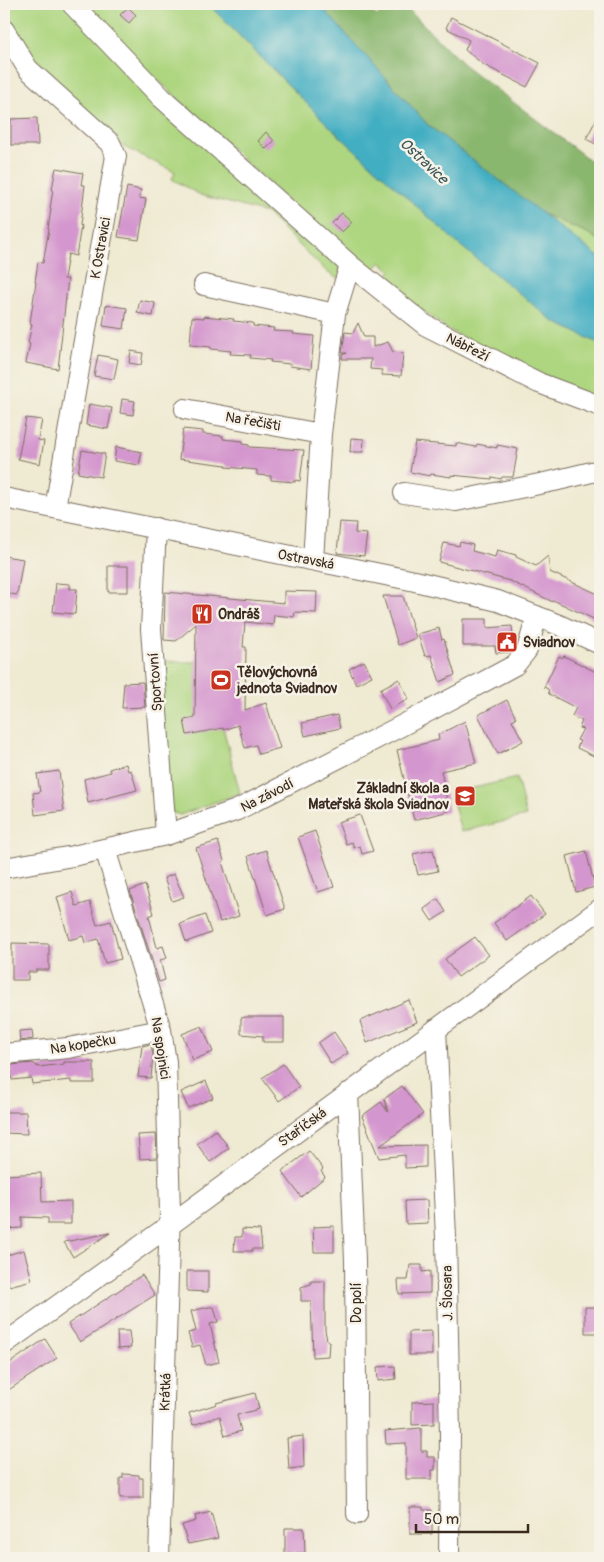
<svg xmlns="http://www.w3.org/2000/svg" width="604" height="1562" font-family="Pangolin,sans-serif">
<rect width="100%" height="100%" fill="#f7f3e8"/>
<filter id="ink" filterUnits="userSpaceOnUse"><feTurbulence type="fractalNoise" baseFrequency=".02" numOctaves="2"/><feDisplacementMap in="SourceGraphic" scale="10" xChannelSelector="R" yChannelSelector="G"/><feConvolveMatrix kernelMatrix="1 2 1 2 8 2 1 2 1" color-interpolation-filters="sRGB"/></filter>
<filter id="wash" filterUnits="userSpaceOnUse"><feTurbulence type="fractalNoise" baseFrequency=".0096" numOctaves="4" result="noise"/><feDisplacementMap in="SourceGraphic" scale="20" xChannelSelector="R" yChannelSelector="G"/><feGaussianBlur stdDeviation="1.12" result="paint"/><feColorMatrix in="noise" values="0 0 0 0 0 0 0 0 0 0 0 0 0 0 0 0 0 1.4 0 .05"/><feComposite in="paint" operator="in"/></filter>
<g filter="url(#wash)">
<rect width="100%" height="100%" fill="#efead2"/>
<path fill="#aed680" stroke="#74804f" d="M 4,4 L 67,4 L 343,265 L 338,279 L 327,272 L 266,213 L 200,195 L 172,179 L 175,172 L 122,146 L 31,63 L 4,19 Z
M 81,4 L 208,4 L 333,130 L 553,321 L 600,344 L 600,402 L 448,330 L 382,280 L 391,271 L 381,262 L 372,271 L 337,247 L 109,34 Z
M 541,213 L 590,234 L 600,242 L 600,258 Z
M 157,661 L 196,662 L 218,708 L 240,793 L 180,815 L 171,812 Z
M 517,778 L 526,816 L 461,832 L 451,793 Z"/>
<path fill="#8ab76e" stroke="#627046" d="M 319,4 L 358,4 L 377,16 L 395,4 L 403,4 L 463,64 L 600,168 L 600,241 L 590,234 L 541,213 L 428,125 Z"/>
<path fill="#43aec2" stroke="#3f6c70" d="M 208,4 L 319,4 L 428,125 L 600,258 L 600,344 L 553,321 L 457,243 L 333,130 Z"/>
<g id="blocks">
<path fill="#d496ce" d="M 128,7 L 136,15 L 129,23 L 120,15 Z
M 451,17 L 540,63 L 527,87 L 484,65 L 465,50 L 469,40 L 446,28 Z
M 600,112 L 600,146 L 586,139 Z
M 37,118 L 38,145 L 11,145 L 11,119 Z
M 266,132 L 274,141 L 266,149 L 258,141 Z
M 56,168 L 83,173 L 81,185 L 85,185 L 80,225 L 81,226 L 76,256 L 68,254 L 64,279 L 68,279 L 58,369 L 26,363 L 30,344 L 28,343 L 32,324 L 30,323 L 36,282 L 35,282 L 38,262 L 43,263 L 49,229 L 48,229 L 51,209 L 50,209 L 53,189 L 52,189 Z
M 127,187 L 141,190 L 139,198 L 146,199 L 139,240 L 118,237 Z
M 342,213 L 352,222 L 342,232 L 332,223 Z
M 140,300 L 155,303 L 153,316 L 137,313 Z
M 106,305 L 127,308 L 124,329 L 103,326 Z
M 204,316 L 234,319 L 233,321 L 253,323 L 253,326 L 274,328 L 273,331 L 294,332 L 293,334 L 314,336 L 311,369 L 290,366 L 291,364 L 270,362 L 271,360 L 250,358 L 251,355 L 230,354 L 231,351 L 211,349 L 211,347 L 190,345 L 192,317 L 204,318 Z
M 358,323 L 364,337 L 373,337 L 373,347 L 388,342 L 393,352 L 403,353 L 401,376 L 382,375 L 382,370 L 370,369 L 371,359 L 342,359 L 342,355 L 347,353 L 342,353 L 345,332 L 353,333 Z
M 131,351 L 143,353 L 141,365 L 129,363 Z
M 98,355 L 118,359 L 114,379 L 94,376 Z
M 122,399 L 135,401 L 133,415 L 120,413 Z
M 89,404 L 112,408 L 108,429 L 86,425 Z
M 26,418 L 42,420 L 38,440 L 44,441 L 40,464 L 18,459 Z
M 183,429 L 203,431 L 203,434 L 223,436 L 223,439 L 243,441 L 242,444 L 249,445 L 249,447 L 304,450 L 300,481 L 295,480 L 295,482 L 271,480 L 271,476 L 257,475 L 257,470 L 226,467 L 226,465 L 179,459 Z
M 351,438 L 364,439 L 363,452 L 350,452 Z
M 415,442 L 456,446 L 456,443 L 476,447 L 477,444 L 497,448 L 497,445 L 518,449 L 513,477 L 502,477 L 501,479 L 492,477 L 492,479 L 451,475 L 451,477 L 431,474 L 430,476 L 410,472 Z
M 116,447 L 142,452 L 139,465 L 114,461 Z
M 82,450 L 105,454 L 101,477 L 78,473 Z
M 340,522 L 356,523 L 355,533 L 367,534 L 364,556 L 337,553 Z
M 460,542 L 473,545 L 472,551 L 495,557 L 497,550 L 516,555 L 516,557 L 536,566 L 548,556 L 550,572 L 600,595 L 600,622 L 553,600 L 553,602 L 510,581 L 439,562 L 444,543 L 459,546 Z
M 4,556 L 23,559 L 17,595 L 4,593 Z
M 108,566 L 128,566 L 128,592 L 108,592 Z
M 56,583 L 70,584 L 70,589 L 77,589 L 75,614 L 53,612 Z
M 284,591 L 317,592 L 316,613 L 295,612 L 294,617 L 274,615 L 273,625 L 245,622 L 243,647 L 246,647 L 245,710 L 266,703 L 280,748 L 259,754 L 256,745 L 245,748 L 238,725 L 223,730 L 223,728 L 187,735 L 184,720 L 195,718 L 196,624 L 176,641 L 164,640 L 165,592 L 284,603 Z
M 383,596 L 403,596 L 416,638 L 398,645 Z
M 463,619 L 487,619 L 487,628 L 512,626 L 514,647 L 511,652 L 496,653 L 495,646 L 463,646 Z
M 439,628 L 442,640 L 444,639 L 455,675 L 440,682 L 431,655 L 425,656 L 418,634 Z
M 559,656 L 562,658 L 564,656 L 600,674 L 600,759 L 577,748 L 580,741 L 577,740 L 583,729 L 579,728 L 582,721 L 572,716 L 576,708 L 549,694 L 548,689 L 544,687 Z
M 364,661 L 372,676 L 356,684 L 349,669 Z
M 399,679 L 409,699 L 390,709 L 380,689 Z
M 143,682 L 145,707 L 122,708 L 124,683 Z
M 507,700 L 516,718 L 512,720 L 523,741 L 498,754 L 478,715 Z
M 337,715 L 340,728 L 305,736 L 302,723 Z
M 465,721 L 476,763 L 441,771 L 449,811 L 414,820 L 397,750 L 439,740 L 438,735 Z
M 126,764 L 128,771 L 131,770 L 137,790 L 88,803 L 84,779 L 111,772 L 109,769 Z
M 59,771 L 64,811 L 35,815 L 33,793 L 40,792 L 37,774 Z
M 360,815 L 373,851 L 362,854 L 360,846 L 354,848 L 352,842 L 346,844 L 338,822 Z
M 315,831 L 334,887 L 318,892 L 298,837 Z
M 218,841 L 224,861 L 222,862 L 239,916 L 220,922 L 196,848 Z
M 266,850 L 285,909 L 267,915 L 248,856 Z
M 433,850 L 438,871 L 418,875 L 413,854 Z
M 586,851 L 595,887 L 576,892 L 567,856 Z
M 174,874 L 184,897 L 172,901 L 164,878 Z
M 145,885 L 154,914 L 149,916 L 157,948 L 163,946 L 167,958 L 160,960 L 165,980 L 159,982 L 130,891 Z
M 72,892 L 76,906 L 90,902 L 97,925 L 111,921 L 121,959 L 105,963 L 98,939 L 85,943 L 83,936 L 69,940 L 57,897 Z
M 531,896 L 545,914 L 507,941 L 494,923 Z
M 438,899 L 446,912 L 432,921 L 424,909 Z
M 205,915 L 211,933 L 186,942 L 180,924 Z
M 475,937 L 489,955 L 458,977 L 445,959 Z
M 12,943 L 49,944 L 49,970 L 36,970 L 36,972 L 28,972 L 28,980 L 12,980 Z
M 409,1000 L 417,1022 L 367,1043 L 360,1021 Z
M 246,1017 L 284,1017 L 284,1042 L 263,1042 L 263,1036 L 241,1034 L 241,1018 Z
M 202,1026 L 213,1052 L 193,1060 L 182,1034 Z
M 32,1030 L 33,1039 L 20,1041 L 19,1031 Z
M 334,1032 L 348,1053 L 331,1064 L 318,1043 Z
M 151,1044 L 153,1056 L 151,1078 L 138,1077 L 142,1046 Z
M 64,1062 L 94,1062 L 94,1083 L 71,1083 L 71,1080 L 32,1084 L 31,1078 L 12,1080 L 10,1065 L 33,1063 L 38,1067 L 64,1064 Z
M 283,1064 L 299,1087 L 279,1101 L 262,1078 Z
M 206,1081 L 213,1098 L 188,1108 L 181,1092 Z
M 402,1086 L 423,1114 L 380,1146 L 426,1145 L 426,1167 L 405,1168 L 405,1155 L 379,1158 L 362,1116 L 381,1102 L 388,1112 L 384,1099 Z
M 4,1112 L 26,1112 L 27,1134 L 4,1133 Z
M 216,1130 L 229,1148 L 210,1162 L 197,1144 Z
M 156,1134 L 157,1158 L 140,1159 L 138,1135 Z
M 309,1151 L 323,1169 L 321,1171 L 325,1177 L 301,1197 L 282,1171 Z
M 41,1173 L 42,1202 L 71,1201 L 71,1224 L 48,1224 L 48,1218 L 22,1217 L 22,1228 L 4,1229 L 4,1175 Z
M 427,1200 L 428,1223 L 406,1224 L 405,1201 Z
M 334,1226 L 334,1252 L 314,1252 L 313,1227 Z
M 242,1229 L 260,1230 L 262,1249 L 252,1249 L 252,1251 L 234,1251 L 235,1237 L 242,1237 Z
M 110,1233 L 73,1257 L 64,1242 Z
M 24,1250 L 32,1280 L 9,1286 L 4,1267 L 4,1256 Z
M 410,1265 L 422,1265 L 422,1272 L 430,1271 L 430,1293 L 399,1294 L 398,1280 L 408,1280 Z
M 187,1271 L 208,1271 L 208,1292 L 187,1291 Z
M 142,1275 L 155,1295 L 80,1342 L 68,1324 Z
M 311,1281 L 325,1281 L 325,1330 L 327,1340 L 329,1342 L 328,1356 L 313,1357 L 311,1301 L 301,1301 L 301,1287 L 311,1284 Z
M 209,1307 L 214,1307 L 218,1322 L 210,1324 L 219,1362 L 206,1365 L 200,1345 L 192,1347 L 188,1333 L 196,1331 L 191,1311 Z
M 585,1307 L 600,1307 L 600,1333 L 585,1333 Z
M 117,1331 L 129,1331 L 131,1348 L 118,1349 Z
M 432,1331 L 432,1355 L 409,1355 L 409,1332 Z
M 45,1339 L 57,1358 L 4,1393 L 4,1367 Z
M 395,1366 L 396,1379 L 378,1381 L 377,1367 Z
M 255,1393 L 259,1409 L 237,1415 L 241,1431 L 225,1436 L 220,1416 L 193,1425 L 189,1413 L 217,1404 L 216,1403 Z
M 434,1401 L 434,1424 L 412,1425 L 412,1402 Z
M 421,1428 L 421,1451 L 427,1451 L 427,1457 L 435,1457 L 435,1470 L 432,1470 L 432,1479 L 406,1479 L 406,1443 L 386,1444 L 385,1431 Z
M 303,1436 L 304,1467 L 289,1469 L 287,1438 Z
M 123,1474 L 139,1475 L 139,1478 L 143,1478 L 143,1498 L 120,1498 L 120,1478 L 123,1478 Z
M 410,1507 L 423,1507 L 423,1510 L 432,1510 L 432,1534 L 410,1534 Z
M 211,1512 L 218,1538 L 188,1544 L 182,1525 L 196,1521 L 195,1516 Z
M 285,1528 L 304,1528 L 305,1553 L 285,1553 Z"/>
</g>
</g>
<g filter="url(#ink)">
<use href="#blocks" fill-opacity="0" stroke="#7a6d5d" stroke-width="1"/>
<g fill="none" stroke-linecap="round" stroke-linejoin="round">
<g stroke="#7a6d5d" stroke-width="22">
<path id="minor" d="M 72,4 L 162,98 L 350,265 L 425,325 L 539,383 L 600,406
M 4,30 L 28,69 L 110,143 L 116,156 L 55,508
M 204,285 L 335,314
M 185,409 L 321,434
M 404,493 L 456,501 L 554,481 L 600,470
M 4,498 L 415,581 L 498,601 L 559,625 L 600,644
M 156,528 L 151,629 L 166,835
M 313,560 L 321,434 L 335,314 L 350,265
M 105,849 L 161,1030 L 166,1062 L 170,1213 L 159,1558
M 4,868 L 73,856 L 166,835 L 237,810 L 401,726 L 515,665 L 527,650 L 537,616
M 436,1029 L 446,1237 L 450,1434 L 449,1558
M 4,1054 L 68,1048 L 161,1030
M 348,1093 L 355,1260 L 357,1514
M 4,1344 L 170,1225 L 600,909"/>
</g>
<use href="#minor" stroke="#fff" stroke-width="20"/>
</g>
</g>
<defs>
<g id="restaurant-square" transform="scale(1.125)"><rect x="-9" y="-9" width="18" height="18" rx="4" fill="#c8321e" stroke="#f7f3e8"/><path d="M-5-6h1v4h1v-4h1v4h1v-4h1v5L-1.5 .5V6h-2V.5L-5-1ZM5-6V6H3V1.5H1.5Q1.5-4 5-6Z" fill="#fff"/></g>
<g id="civic-square" transform="scale(1.125)"><rect x="-9" y="-9" width="18" height="18" rx="4" fill="#c8321e" stroke="#f7f3e8"/><path d="M-.6-6.5H3V-4.5H.6V-3L4-1V1h2V6H-6V1h2V-1L-.6-3ZM-1.2 2.5V6h2.4V2.5Z" fill="#fff"/></g>
<g id="stadium-square" transform="scale(1.125)"><rect x="-9" y="-9" width="18" height="18" rx="4" fill="#c8321e" stroke="#f7f3e8"/><path d="M0-5a6.5 5 0 1 0 0 10a6.5 5 0 1 0 0-10ZM-3.5-1.8h7v3.6h-7Z" fill="#fff"/></g>
<g id="school-square" transform="scale(1.125)"><rect x="-9" y="-9" width="18" height="18" rx="4" fill="#c8321e" stroke="#f7f3e8"/><path d="M0-5L7-2L0 1L-7-2ZM-4 1L0 2.5L4 1V4Q0 6-4 4Z" fill="#fff"/></g>
</defs>
<g fill-rule="evenodd">
<use href="#restaurant-square" x="202" y="614"/>
<use href="#civic-square" x="507" y="642"/>
<use href="#stadium-square" x="221" y="680"/>
<use href="#school-square" x="465" y="796"/>
</g>
<g text-anchor="middle" stroke-width="5" stroke-linejoin="round" paint-order="stroke">
<g font-size="14" fill="#3b2a1e" stroke="#f7f3e8">
<text transform="translate(100 248) rotate(-80)" y="5">K Ostravici</text>
<text transform="translate(468 347) rotate(27)" y="5">Nábřeží</text>
<text transform="translate(253 421) rotate(10)" y="5">Na řečišti</text>
<text transform="translate(306 559) rotate(11)" y="5">Ostravská</text>
<text transform="translate(155 682) rotate(-94)" y="5">Sportovní</text>
<text transform="translate(267 795) rotate(-27)" y="5">Na závodí</text>
<text transform="translate(83 1044) rotate(-9)" y="5">Na kopečku</text>
<text transform="translate(161 1048) rotate(81)" y="5">Na spojnici</text>
<text transform="translate(302 1127) rotate(-36)" y="5">Staříčská</text>
<text transform="translate(447 1293) rotate(-91)" y="5">J. Šlosara</text>
<text transform="translate(356 1303) rotate(-90)" y="5">Do polí</text>
<text transform="translate(165 1392) rotate(-88)" y="5">Krátká</text>
</g>
<g font-size="14" font-weight="bold" fill="#3b2a1e" stroke="#f7f3e8" text-anchor="start">
<text x="218" y="619">Ondráš</text>
<text x="523" y="647">Sviadnov</text>
<text x="237" y="677">Tělovýchovná<tspan x="237" dy="16">jednota Sviadnov</tspan></text>
<text x="449" y="793" text-anchor="end">Základní škola a<tspan x="449" dy="16">Mateřská škola Sviadnov</tspan></text>
</g>
<g font-size="15" font-style="italic" fill="#3e5857" stroke="#f7f3e8">
<text transform="translate(424 161) rotate(43)" y="5">Ostravice</text>
</g>
</g>
<rect width="604" height="1562" fill="none" stroke="#f7f3e8" stroke-width="20"/>
<path d="M416 1524v8h112v-8" fill="none" stroke="#3b2a1e" stroke-width="2.5"/>
<text x="424" y="1524" font-size="15" fill="#3b2a1e" stroke="#f7f3e8" stroke-width="4" paint-order="stroke">50 m</text>
</svg>
